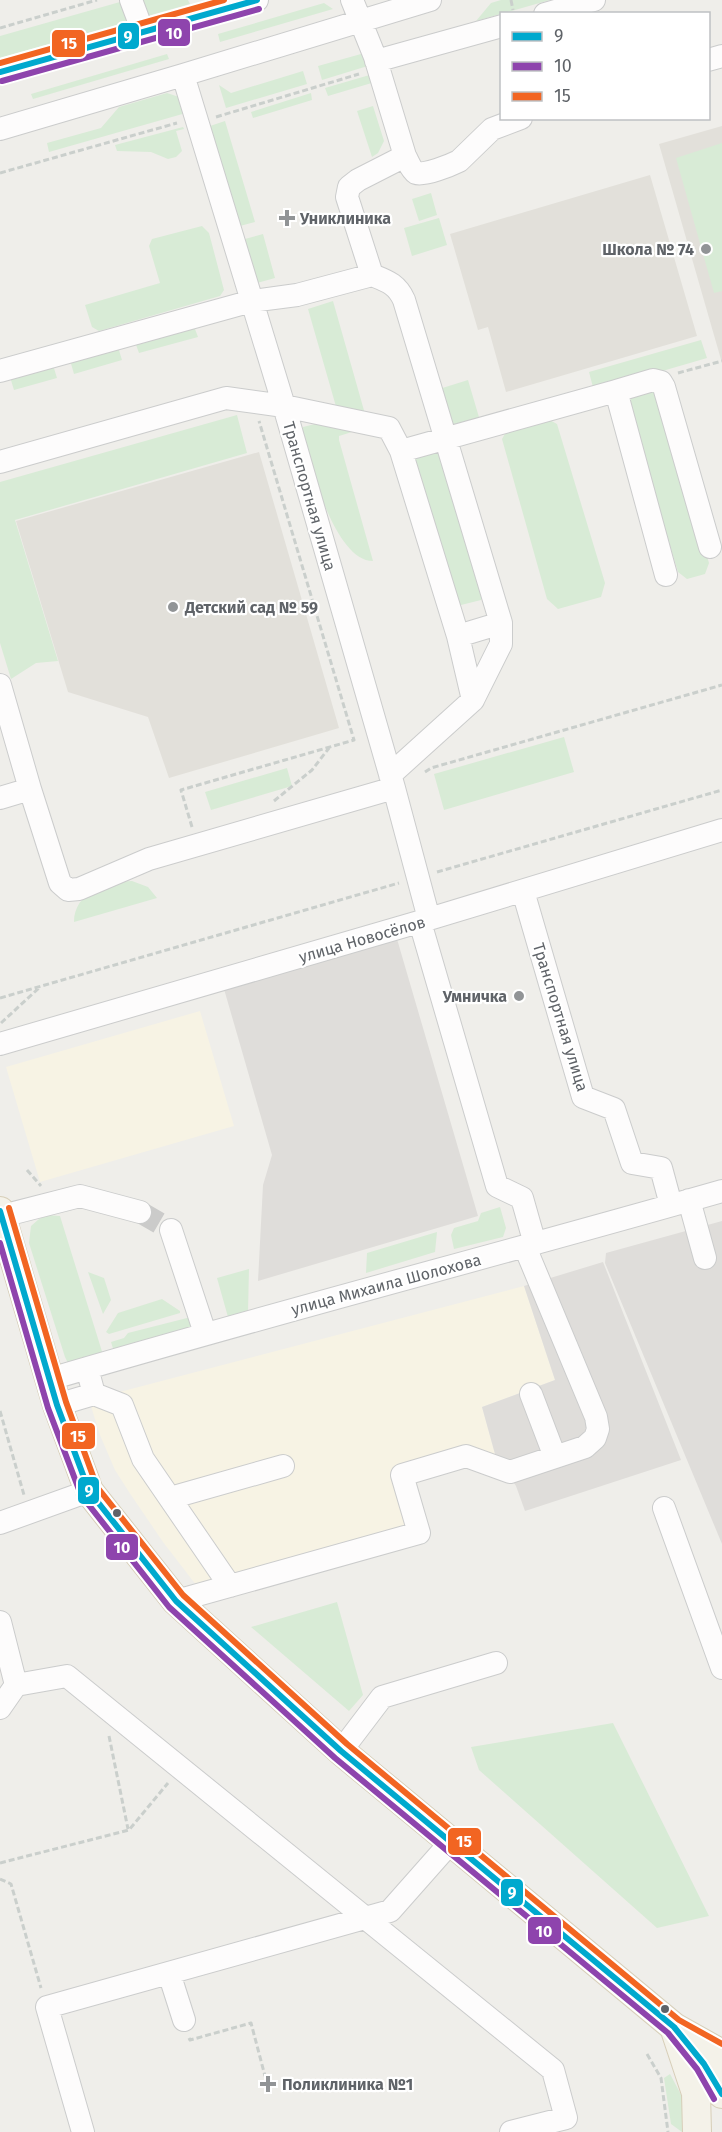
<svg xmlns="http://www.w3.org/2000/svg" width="722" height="2132" font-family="'Fira Sans',sans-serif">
<rect width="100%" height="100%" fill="#efeeea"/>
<path fill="#f7f3e4" d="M 200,1011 L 234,1126 L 40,1182 L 6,1067 Z
M 524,1286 L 555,1380 L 482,1407 L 495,1454 L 395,1471 L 412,1526 L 200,1590 L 163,1542 L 129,1492 L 115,1470 L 100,1435 L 89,1400 Z"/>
<path fill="#dfddda" d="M 397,939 L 478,1216 L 258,1281 L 263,1185 L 272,1155 L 224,989 Z
M 722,1221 L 722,1544 L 605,1263 L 606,1253 Z
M 603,1262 L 681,1460 L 525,1511 L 516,1486 L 495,1454 L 482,1407 L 555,1380 L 524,1286 Z"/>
<path fill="#e2e0da" d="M 722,126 L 722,363 L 659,144 Z
M 650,175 L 697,336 L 506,392 L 488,327 L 478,330 L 450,234 Z
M 259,452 L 339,728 L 169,778 L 148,717 L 68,692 L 16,521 Z"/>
<path fill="#d8ebd6" d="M 127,0 L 188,0 L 190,4 L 0,58 L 0,36 Z
M 501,0 L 550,0 L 476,21 L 491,3 Z
M 324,3 L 333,9 L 220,42 L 218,34 Z
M 167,54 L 169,59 L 33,99 L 31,94 Z
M 361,54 L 366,56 L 371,65 L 322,80 L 318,66 Z
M 303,71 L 307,84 L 226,108 L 219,85 L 231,93 Z
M 373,74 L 375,82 L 328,96 L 325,88 Z
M 167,93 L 179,97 L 186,113 L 49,152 L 47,143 L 101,128 L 119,107 Z
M 311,93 L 312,100 L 253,118 L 251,112 Z
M 373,106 L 384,141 L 378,153 L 372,157 L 357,111 Z
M 225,121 L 255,222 L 236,227 L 207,127 Z
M 183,127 L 184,129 L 176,131 L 182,151 L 176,157 L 168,159 L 151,152 L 117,151 L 115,145 Z
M 722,143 L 722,291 L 714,293 L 676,158 Z
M 431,193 L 437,215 L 419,221 L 412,199 Z
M 439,218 L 447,245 L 412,256 L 404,228 Z
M 202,226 L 209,233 L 224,290 L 220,296 L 99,331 L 92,327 L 85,305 L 160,283 L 149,246 L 152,239 Z
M 263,234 L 275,278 L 257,283 L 245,239 Z
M 333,301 L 365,414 L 337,410 L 308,309 Z
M 185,328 L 195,329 L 198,337 L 139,353 L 135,342 Z
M 701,340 L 707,358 L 594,391 L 589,372 Z
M 118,347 L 122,360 L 74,374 L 70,360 Z
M 53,365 L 57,378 L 14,390 L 10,377 Z
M 468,380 L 481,424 L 449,434 L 436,390 Z
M 649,388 L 659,396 L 709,563 L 705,574 L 687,579 L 678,572 L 628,406 L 633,393 Z
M 237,415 L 247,453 L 15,520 L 58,661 L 36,663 L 11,679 L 0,643 L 0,482 Z
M 544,417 L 557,424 L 605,583 L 601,597 L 558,609 L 547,599 L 502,439 L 510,425 Z
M 315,424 L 368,427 L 339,436 L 339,440 L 373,561 C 335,561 311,466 301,435 L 303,427 Z
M 438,445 L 485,591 L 481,600 L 461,605 L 453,598 L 408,460 Z
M 564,737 L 574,772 L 444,810 L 434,774 Z
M 287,768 L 292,786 L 211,810 L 205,792 Z
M 132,881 L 148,887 L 157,898 L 74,922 C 74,892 107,882 132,881 Z
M 500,1207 L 506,1228 L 503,1237 L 454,1249 L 451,1235 L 454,1228 L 478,1221 L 481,1213 Z
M 47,1215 L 60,1216 L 104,1358 L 68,1363 L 65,1357 L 29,1243 L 31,1226 L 39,1219 Z
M 437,1232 L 435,1252 L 366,1273 L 367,1253 Z
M 249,1269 L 248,1312 L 228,1317 L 217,1278 Z
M 88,1272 L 104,1278 L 111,1300 L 103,1314 Z
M 162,1299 L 180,1311 L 180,1313 L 109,1334 L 106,1332 L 118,1313 Z
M 191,1317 L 192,1320 L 189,1330 L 115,1355 L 111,1342 L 124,1338 L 128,1333 Z
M 337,1602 L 363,1695 L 349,1711 L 251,1627 Z
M 613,1723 L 709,1916 L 657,1928 L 479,1770 L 471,1747 Z
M 670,2074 L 686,2104 L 686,2132 L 682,2132 L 671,2124 L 664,2078 Z"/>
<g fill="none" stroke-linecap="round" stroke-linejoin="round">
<path stroke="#cbcbca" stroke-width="22" stroke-dasharray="22 11" stroke-linecap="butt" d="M 140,1212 L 171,1230"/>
<g stroke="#cbcccc" stroke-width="24">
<path id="minor" d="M 131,0 L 143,32
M 545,14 L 594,0
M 708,60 L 722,56
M 376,61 L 502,26
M 0,72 L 257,0
M 183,75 L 284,406 L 394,788 L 429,919
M 0,129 L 183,75 L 430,0
M 405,156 C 408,161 411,170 416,173 C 424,176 451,165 459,161 L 492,129 L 521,118
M 372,275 C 387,281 397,284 404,300 L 501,623 L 458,636
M 0,371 L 252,301 L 297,295 L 372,275 L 347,197 L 349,187 L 358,180 L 405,156 L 375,57 L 352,0
M 401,451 L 616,391
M 0,462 L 226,398 L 284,406 L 389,428 L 401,451 L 458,636 L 473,700 L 390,775
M 666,575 L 616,391 L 653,380 L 661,382 L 664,387 L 710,547
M 0,685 L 30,789
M 473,700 L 501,644 L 501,623
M 0,798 L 30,789 L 60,883 L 68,890 L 79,889 L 149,859 L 394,788
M 523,891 L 583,1097 L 614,1109 L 632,1163 L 661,1168 L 671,1205
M 420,922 L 497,1186 L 522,1198 L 535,1244
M 0,1044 L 429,919 L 722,830
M 689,1200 L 705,1258
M 2,1216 L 80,1196 L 140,1212
M 171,1230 L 205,1333
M 87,1368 L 94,1394 L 122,1405 L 143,1459 L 230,1586
M 50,1379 C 273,1313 498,1255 722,1191
M 531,1394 L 555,1457
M 57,1405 L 94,1394
M 170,1498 L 283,1466
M 664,1508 L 722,1668
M 0,1523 L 89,1491
M 176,1601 L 419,1533 L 402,1475 L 466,1456 L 510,1472 L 585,1447 L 595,1438 L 598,1429 L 596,1417 L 525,1247
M 0,1622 L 16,1685 L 0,1708
M 16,1685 L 67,1676 L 553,2070 L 566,2118 L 511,2132
M 341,1751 L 382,1697 L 496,1663
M 169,1973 L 184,2020
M 83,2132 L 47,2007 L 390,1911 L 451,1842"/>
</g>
<g stroke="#d7ceb8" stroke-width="30">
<path id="major" d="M 0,1211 L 57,1405 L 89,1491 L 176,1601 L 341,1751 L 451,1842 L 674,2027 L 722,2054
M 674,2027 L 696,2093 L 697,2132
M 687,2043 L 704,2064 L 722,2094"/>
</g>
<path stroke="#cacfcc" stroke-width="3" stroke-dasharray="6 3" stroke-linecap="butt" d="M 511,0 L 513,10
M 0,28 L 97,0
M 216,117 L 359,74
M 0,173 L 177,123
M 678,373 L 722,361
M 425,772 L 431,768 L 722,685
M 274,801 L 312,770 L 329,748
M 192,827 L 181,790 L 354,740 L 259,421
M 437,872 L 722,790
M 0,998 L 399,883
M 1,1023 L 40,987
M 27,1170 L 41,1186
M 0,1411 L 24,1495
M 109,1736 L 128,1829
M 0,1863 L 129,1830 L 168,1783
M 0,1879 L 11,1884 L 41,1988
M 189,2038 L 190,2040 L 251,2023 L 265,2076
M 647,2054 L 661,2078 L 668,2132"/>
<use href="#minor" stroke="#fdfcfc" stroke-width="22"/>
<use href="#major" stroke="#f4f2e9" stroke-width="28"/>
<g stroke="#fff" stroke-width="10">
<path id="bus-1" d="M 0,72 L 257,0
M 0,1211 L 57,1405 L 89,1491 L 176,1601 L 341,1751 L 674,2027 L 704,2064 L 722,2094"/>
</g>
<g stroke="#fff" stroke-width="10">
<path id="bus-2" d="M 2,81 L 259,9
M 0,1243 L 48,1408 L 81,1495 L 169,1607 L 335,1758 L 668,2033 L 697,2069 L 714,2099"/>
</g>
<g stroke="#fff" stroke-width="10">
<path id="bus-3" d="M 0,63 L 224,0
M 9,1208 L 66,1402 L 97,1487 L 183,1595 L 347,1744 L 679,2020 L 722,2044"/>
</g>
<use href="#bus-1" stroke="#00a9ce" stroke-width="6"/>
<use href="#bus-2" stroke="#8e44ad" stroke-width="6"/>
<use href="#bus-3" stroke="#f26522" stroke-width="6"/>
</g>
<g fill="#919496" stroke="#fff" stroke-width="2">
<path d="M284 209h6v6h6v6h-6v6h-6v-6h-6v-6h6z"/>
<circle cx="706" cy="249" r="6"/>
<circle cx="173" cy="607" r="6"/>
<circle cx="519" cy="996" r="6"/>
<path d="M265 2075h6v6h6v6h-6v6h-6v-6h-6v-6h6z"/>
</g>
<g fill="#5f6368" stroke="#fff" stroke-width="2">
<circle cx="117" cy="1513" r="5"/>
<circle cx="665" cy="2009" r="5"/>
</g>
<g text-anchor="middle" stroke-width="4.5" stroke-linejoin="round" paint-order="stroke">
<g font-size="16" font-weight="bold" fill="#5f6368" stroke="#fff" text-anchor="start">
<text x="300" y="224">Униклиника</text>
<text x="694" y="255" text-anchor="end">Школа № 74</text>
<text x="185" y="613">Детский сад № 59</text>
<text x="507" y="1002" text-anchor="end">Умничка</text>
<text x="282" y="2090">Поликлиника №1</text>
</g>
<g font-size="16" fill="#5f6368" stroke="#fff">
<text transform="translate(310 496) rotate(74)" y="6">Транспортная улица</text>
<text transform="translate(362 939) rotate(-16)" y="6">улица Новосёлов</text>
<text transform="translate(561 1017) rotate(73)" y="6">Транспортная улица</text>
<text transform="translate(386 1284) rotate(-15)" y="6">улица Михаила Шолохова</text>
</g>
</g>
<g stroke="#fff" stroke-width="2">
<rect x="157" y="18" width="34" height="29" rx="6" fill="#8e44ad"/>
<rect x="117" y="22" width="23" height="28" rx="6" fill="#00a9ce"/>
<rect x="51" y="29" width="35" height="29" rx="6" fill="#f26522"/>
<rect x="61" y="1422" width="35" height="28" rx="6" fill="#f26522"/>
<rect x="77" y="1476" width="23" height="29" rx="6" fill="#00a9ce"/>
<rect x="105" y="1533" width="34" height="28" rx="6" fill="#8e44ad"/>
<rect x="447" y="1827" width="35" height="29" rx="6" fill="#f26522"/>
<rect x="500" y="1878" width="24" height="29" rx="6" fill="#00a9ce"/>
<rect x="527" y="1916" width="35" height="29" rx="6" fill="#8e44ad"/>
</g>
<g font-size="16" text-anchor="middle" font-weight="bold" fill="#fff">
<text x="174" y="39">10</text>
<text x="128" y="42">9</text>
<text x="69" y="49">15</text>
<text x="78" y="1442">15</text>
<text x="89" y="1496">9</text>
<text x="122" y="1553">10</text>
<text x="464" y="1847">15</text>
<text x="512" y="1898">9</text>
<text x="544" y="1937">10</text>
</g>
<rect x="500" y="12" width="210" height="108" fill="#ffffff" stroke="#bfc1c3" stroke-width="1.5"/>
<rect x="512" y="32" width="30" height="9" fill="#00a9ce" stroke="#bfc1c3" stroke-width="1.5"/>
<text x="554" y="42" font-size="18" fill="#5f6368">9</text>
<rect x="512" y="62" width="30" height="9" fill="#8e44ad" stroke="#bfc1c3" stroke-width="1.5"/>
<text x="554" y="72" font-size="18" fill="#5f6368">10</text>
<rect x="512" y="92" width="30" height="9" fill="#f26522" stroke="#bfc1c3" stroke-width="1.5"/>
<text x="554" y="102" font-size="18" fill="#5f6368">15</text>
</svg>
